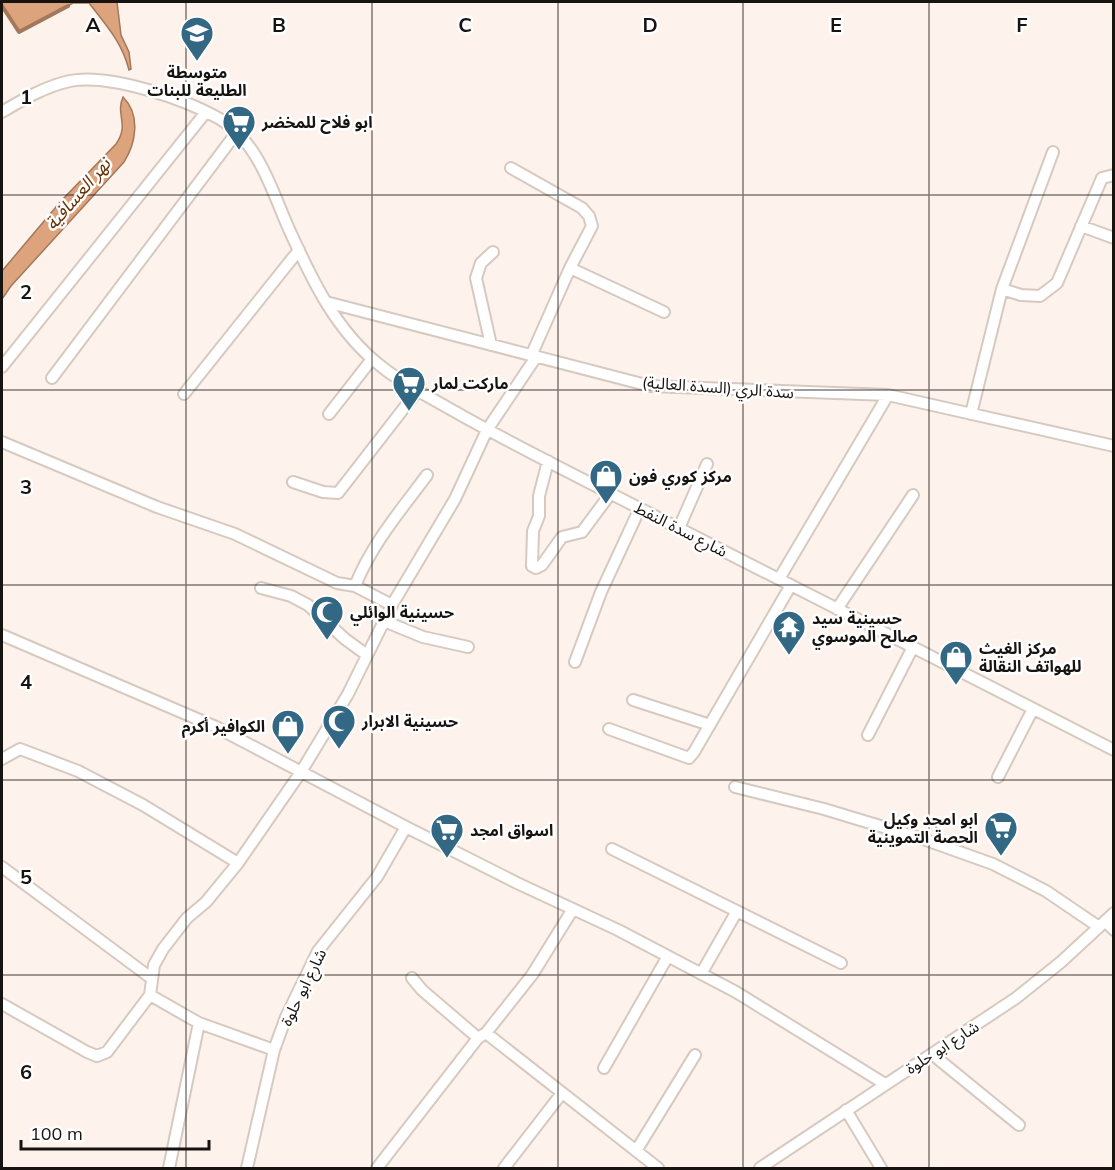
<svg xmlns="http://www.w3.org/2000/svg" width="1115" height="1170" font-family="Mulish,'Noto Sans Arabic',sans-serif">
<rect width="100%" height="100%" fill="#fef3ec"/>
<path fill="#dca37d" stroke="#a1785c" stroke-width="1.5" d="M 2,2 L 117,2 L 121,35 L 129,52 L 131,69 L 129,70 C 122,42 106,25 89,3 L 73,3 L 19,32 L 2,6 Z
M 123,97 C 141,115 136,143 124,162 L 11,286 L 2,299 L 2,271 L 61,201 L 116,144 C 130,124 115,115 123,97 Z"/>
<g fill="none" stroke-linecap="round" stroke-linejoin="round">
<path stroke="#a1785c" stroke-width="4" d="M 2,6 L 19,32 L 68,6"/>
<g stroke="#d6c9c0" stroke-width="14">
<path id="minor" d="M 2,112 C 22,100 46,86 70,81 C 109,73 185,99 220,119 C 258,142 271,188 288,227 C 311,278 336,332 382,367 C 403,384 428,396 452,410 C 513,445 577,476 639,508 C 797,588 956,669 1114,750
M 511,168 L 582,208 L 589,216 L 592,226 L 570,268 L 531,356
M 1081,226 L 1114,238
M 570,268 L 664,312
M 1002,289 L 1021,295 L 1040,296 L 1057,283 L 1102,178 L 1114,175
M 326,302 L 650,386 L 888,395 L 1114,446
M 491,345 L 476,278 L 481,263 L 493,252
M 2,367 L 206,112
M 52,378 L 237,132
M 184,394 L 299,250
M 329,414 L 372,359
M 971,414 L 1002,289 L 1053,152
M 2,442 L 157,507 L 235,534 L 337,583 L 355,586 L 392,605
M 548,461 L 539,496 L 539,516 L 533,531 L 532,566 L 536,568 L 542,565 L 562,537 L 582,532 L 611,493
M 293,482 L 323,492 L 338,493 L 418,390
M 679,528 L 707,464
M 779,579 L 888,395
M 355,586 C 371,545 401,510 427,475
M 261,588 L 291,596 L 308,605 L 345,639 L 367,655
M 837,609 L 913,495
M 384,621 L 423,637 L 468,647
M 2,635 L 216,727 L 406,827 L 517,883 L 618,930 L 736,992 L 885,1084
M 575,662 L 601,592 L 640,508
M 633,700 L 710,725
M 609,729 L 689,758 L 694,752 L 791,585
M 868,735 L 913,647
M 2,759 L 20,749 L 78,771 L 143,805 L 238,863
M 998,777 L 1033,709
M 735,787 L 824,809 L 923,839 L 993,864 L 1046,891 L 1099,927
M 612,849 L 841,963
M 2,867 L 151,978
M 1105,921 L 1114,930
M 701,974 L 737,911
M 412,978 L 422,990 L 478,1038
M 150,995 L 199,1023 L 274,1050
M 2,1004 L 87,1052 L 97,1056 L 107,1052 L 150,995 L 154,965 L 163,949 L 187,918 L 206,902 L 238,863 L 301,772 L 348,694 L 392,605 L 455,499 L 487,430 L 536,357
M 486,1033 L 658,1168
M 932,1054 L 1019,1125
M 604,1068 L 668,956
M 846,1110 L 881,1168
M 636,1151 L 695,1055
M 169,1168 L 199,1023
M 247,1168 L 274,1050 L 286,1017 L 318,951 L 377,877 L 406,827
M 377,1168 L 478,1038 L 486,1033 L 532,975 L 573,909
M 504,1168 L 562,1093
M 760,1168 L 1016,998 L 1061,962 L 1114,913"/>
</g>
<use href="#minor" stroke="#fff" stroke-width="10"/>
</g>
<path fill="none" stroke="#171310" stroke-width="1.5" stroke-opacity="0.55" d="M 186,2 L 186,1168M 372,2 L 372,1168M 558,2 L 558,1168M 743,2 L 743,1168M 929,2 L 929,1168M 2,195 L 1114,195M 2,390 L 1114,390M 2,585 L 1114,585M 2,780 L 1114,780M 2,975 L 1114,975"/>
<defs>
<g id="school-pin" transform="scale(1.725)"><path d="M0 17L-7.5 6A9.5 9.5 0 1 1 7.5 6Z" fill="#336884" stroke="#fff"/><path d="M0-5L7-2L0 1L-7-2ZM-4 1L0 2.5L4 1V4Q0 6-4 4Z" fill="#fff"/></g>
<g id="supermarket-pin" transform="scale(1.725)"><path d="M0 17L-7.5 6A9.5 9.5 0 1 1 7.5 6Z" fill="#336884" stroke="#fff"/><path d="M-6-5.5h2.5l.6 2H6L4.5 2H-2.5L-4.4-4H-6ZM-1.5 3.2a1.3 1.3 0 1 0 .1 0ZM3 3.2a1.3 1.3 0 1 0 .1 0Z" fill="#fff"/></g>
<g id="shop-pin" transform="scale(1.725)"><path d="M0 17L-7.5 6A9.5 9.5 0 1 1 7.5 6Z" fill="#336884" stroke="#fff"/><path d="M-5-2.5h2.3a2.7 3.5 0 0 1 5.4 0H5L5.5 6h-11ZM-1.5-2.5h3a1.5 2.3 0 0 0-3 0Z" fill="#fff"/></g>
<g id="mosque-pin" transform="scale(1.725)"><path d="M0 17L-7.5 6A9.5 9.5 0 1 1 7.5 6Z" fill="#336884" stroke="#fff"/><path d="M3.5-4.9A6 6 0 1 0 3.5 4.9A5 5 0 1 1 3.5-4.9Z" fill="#fff"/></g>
<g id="temple-pin" transform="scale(1.725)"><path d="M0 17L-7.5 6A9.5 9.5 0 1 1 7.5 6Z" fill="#336884" stroke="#fff"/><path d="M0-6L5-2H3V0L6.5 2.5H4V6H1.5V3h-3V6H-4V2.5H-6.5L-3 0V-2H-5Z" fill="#fff"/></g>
</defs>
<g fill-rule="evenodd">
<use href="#school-pin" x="197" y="33"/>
<use href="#supermarket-pin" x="239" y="122"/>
<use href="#supermarket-pin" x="409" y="383"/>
<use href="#shop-pin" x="606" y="476"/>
<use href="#mosque-pin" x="327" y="612"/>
<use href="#temple-pin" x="789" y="627"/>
<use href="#shop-pin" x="956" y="657"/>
<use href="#mosque-pin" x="339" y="721"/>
<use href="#shop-pin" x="288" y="726"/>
<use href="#supermarket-pin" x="1001" y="828"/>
<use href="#supermarket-pin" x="447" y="830"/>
</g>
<g text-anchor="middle" stroke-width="5" stroke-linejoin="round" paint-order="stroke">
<g font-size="16" font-weight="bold" fill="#171310" stroke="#fff" text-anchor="start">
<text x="197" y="78" text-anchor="middle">متوسطة<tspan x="197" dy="18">الطليعة للبنات</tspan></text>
<text x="262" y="128">ابو فلاح للمخضر</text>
<text x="432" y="389">ماركت لمار</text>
<text x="629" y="482">مركز كوري فون</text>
<text x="350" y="618">حسينية الوائلي</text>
<text x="812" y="624">حسينية سيد<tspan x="812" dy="18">صالح الموسوي</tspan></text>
<text x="979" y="654">مركز الغيث<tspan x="979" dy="18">للهواتف النقالة</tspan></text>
<text x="362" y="727">حسينية الابرار</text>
<text x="265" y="732" text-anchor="end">الكوافير أكرم</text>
<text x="978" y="825" text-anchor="end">ابو امجد وكيل<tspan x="978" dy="18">الحصة التموينية</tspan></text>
<text x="470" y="836">اسواق امجد</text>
</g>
<g font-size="16" fill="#171310" stroke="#fff">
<text transform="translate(718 387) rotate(4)" y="6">سدة الري (السدة العالية)</text>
<text transform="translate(681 529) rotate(27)" y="6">شارع سدة النفط</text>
<text transform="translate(303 987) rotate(-64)" y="6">شارع ابو حلوة</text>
<text transform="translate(942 1047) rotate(-33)" y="6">شارع ابو حلوة</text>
</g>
<g font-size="18" font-style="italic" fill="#673304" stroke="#fff">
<text transform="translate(78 194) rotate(-49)" y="6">نهر العسافية</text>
</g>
</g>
<g font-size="20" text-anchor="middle" font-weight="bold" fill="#171310" stroke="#fff" stroke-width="5" stroke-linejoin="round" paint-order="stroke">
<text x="93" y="32">A</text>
<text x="279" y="32">B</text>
<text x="465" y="32">C</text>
<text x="650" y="32">D</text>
<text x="836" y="32">E</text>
<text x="1022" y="32">F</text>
<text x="26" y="104">1</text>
<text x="26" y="299">2</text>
<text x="26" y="494">3</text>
<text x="26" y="689">4</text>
<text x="26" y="884">5</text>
<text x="26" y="1079">6</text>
</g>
<rect width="1115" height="1170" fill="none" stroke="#171310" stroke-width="6"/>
<path d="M21 1140v9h188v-9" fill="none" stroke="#171310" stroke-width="3"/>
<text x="30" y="1140" font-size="18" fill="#171310" stroke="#ffffff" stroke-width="4.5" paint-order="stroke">100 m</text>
</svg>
